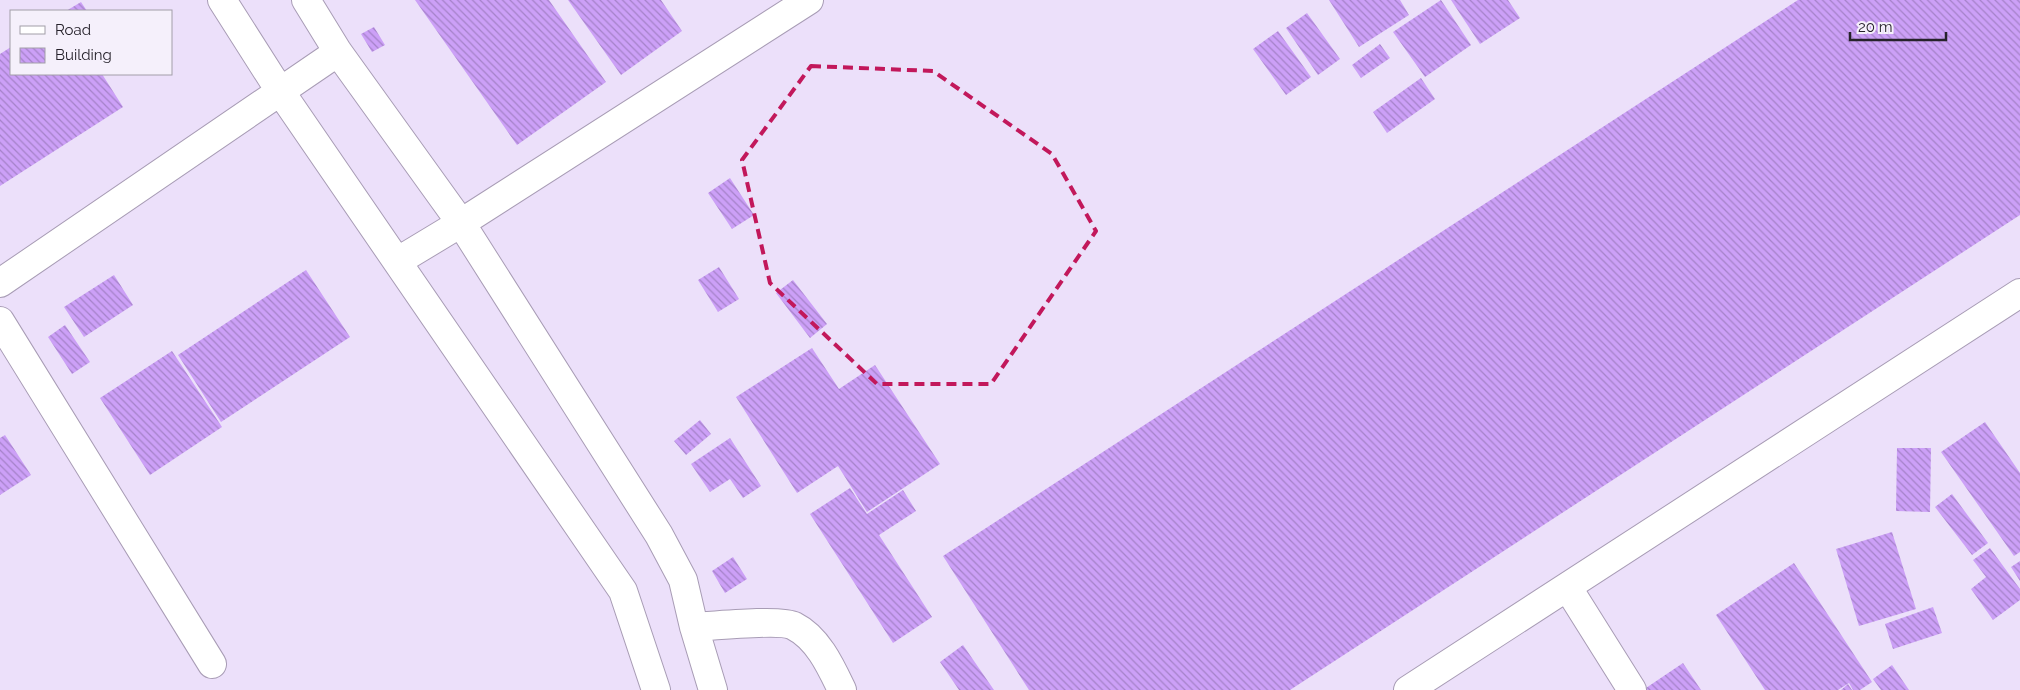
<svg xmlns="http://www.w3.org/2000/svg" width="2020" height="690" font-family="Raleway,sans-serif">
<defs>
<pattern id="building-back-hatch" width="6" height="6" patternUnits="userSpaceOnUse" patternTransform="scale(1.25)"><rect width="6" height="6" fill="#cca0f7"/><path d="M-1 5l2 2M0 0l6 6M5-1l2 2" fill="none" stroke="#a582c8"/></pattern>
</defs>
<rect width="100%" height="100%" fill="#ece0fa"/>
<path fill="url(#building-back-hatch)" d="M 415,0 L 549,0 L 606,82 L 517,145 Z
M 568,0 L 661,0 L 682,31 L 621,75 Z
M 1329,0 L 1400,0 L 1409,15 L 1359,47 Z
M 1441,0 L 1471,45 L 1425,77 L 1393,32 Z
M 1451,0 L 1508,0 L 1520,18 L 1480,44 Z
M 1798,0 L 2020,0 L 2020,215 L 1290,690 L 1029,690 L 943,556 Z
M 81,2 L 87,11 L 66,11 Z
M 1307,13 L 1340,59 L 1318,75 L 1286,28 Z
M 374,27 L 385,45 L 372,52 L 361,34 Z
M 1278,31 L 1311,77 L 1286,95 L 1253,49 Z
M 1380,44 L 1390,58 L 1361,78 L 1352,65 Z
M 11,47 L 11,74 L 102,74 L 123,107 L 0,186 L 0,54 Z
M 1421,78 L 1435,99 L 1387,133 L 1373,112 Z
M 730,178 L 754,215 L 732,229 L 708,193 Z
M 719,267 L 739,299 L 718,312 L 698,280 Z
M 306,270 L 350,337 L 221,422 L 178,355 Z
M 114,275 L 133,305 L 84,337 L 64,307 Z
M 793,280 L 827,324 L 810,338 L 776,293 Z
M 65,325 L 90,362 L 72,374 L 48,337 Z
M 812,348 L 839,389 L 875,365 L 940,464 L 867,512 L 838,466 L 797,493 L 736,397 Z
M 172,351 L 222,427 L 150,475 L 100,398 Z
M 700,420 L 711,434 L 686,455 L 674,441 Z
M 1985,422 L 2020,473 L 2020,552 L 2014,556 L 1941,452 Z
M 5,435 L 31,475 L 0,495 L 0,438 Z
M 730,438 L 761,486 L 743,498 L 730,479 L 710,492 L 691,464 Z
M 1897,448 L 1931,448 L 1930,512 L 1896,511 Z
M 850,488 L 867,514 L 903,490 L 916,511 L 879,535 L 932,617 L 893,643 L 810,514 Z
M 1952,494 L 1988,543 L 1972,555 L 1935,507 Z
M 1892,532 L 1916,609 L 1859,626 L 1836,549 Z
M 1990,548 L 2020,589 L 2020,600 L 1993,620 L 1971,589 L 1986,577 L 1973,560 Z
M 733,557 L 747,579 L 725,593 L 712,571 Z
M 2020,561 L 2020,581 L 2011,567 Z
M 1794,563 L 1872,682 L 1860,690 L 1853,690 L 1849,683 L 1838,690 L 1765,690 L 1716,615 Z
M 1933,607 L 1942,633 L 1893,649 L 1885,624 Z
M 963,645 L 994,690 L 959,690 L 940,662 Z
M 1683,663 L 1701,690 L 1643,690 Z
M 1892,665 L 1909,690 L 1881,690 L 1873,679 Z
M 1848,684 L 1852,690 L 1841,690 Z"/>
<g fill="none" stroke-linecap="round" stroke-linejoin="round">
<g stroke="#a89cb5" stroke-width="30">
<path id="minor" d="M 222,0 L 280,91 L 623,591 L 656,690
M 306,0 L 338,52 L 461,223 L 659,535 L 683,580 L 694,627 L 713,690
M 398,261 L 461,223 L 809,0
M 0,283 L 338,52
M 0,321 L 212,664
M 1568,588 L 1632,690
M 694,627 C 712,626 781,619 794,626 C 818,638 831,667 842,690
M 1408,690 L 2020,293"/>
</g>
<use href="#minor" stroke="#fff" stroke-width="28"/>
</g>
<path fill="none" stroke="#c2185b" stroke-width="4" stroke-dasharray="10 6" stroke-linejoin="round" d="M 811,66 L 933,71 L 1052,154 L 1096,231 L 991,384 L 877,384 L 770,283 L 742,160 Z"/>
<rect x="10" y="10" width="162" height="65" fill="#f5f0fb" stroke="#a29ea8"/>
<rect x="20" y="26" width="25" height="8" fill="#ffffff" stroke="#a29ea8"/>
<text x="55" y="35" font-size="15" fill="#26222b">Road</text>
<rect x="20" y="48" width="25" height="15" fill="url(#building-back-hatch)" stroke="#a29ea8"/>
<text x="55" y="60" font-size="15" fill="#26222b">Building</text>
<path d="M1850 32v8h96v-8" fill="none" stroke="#26222b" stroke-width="2.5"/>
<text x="1858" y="32" font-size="15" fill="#26222b" stroke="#f5f0fb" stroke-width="4" paint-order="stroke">20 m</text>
</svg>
